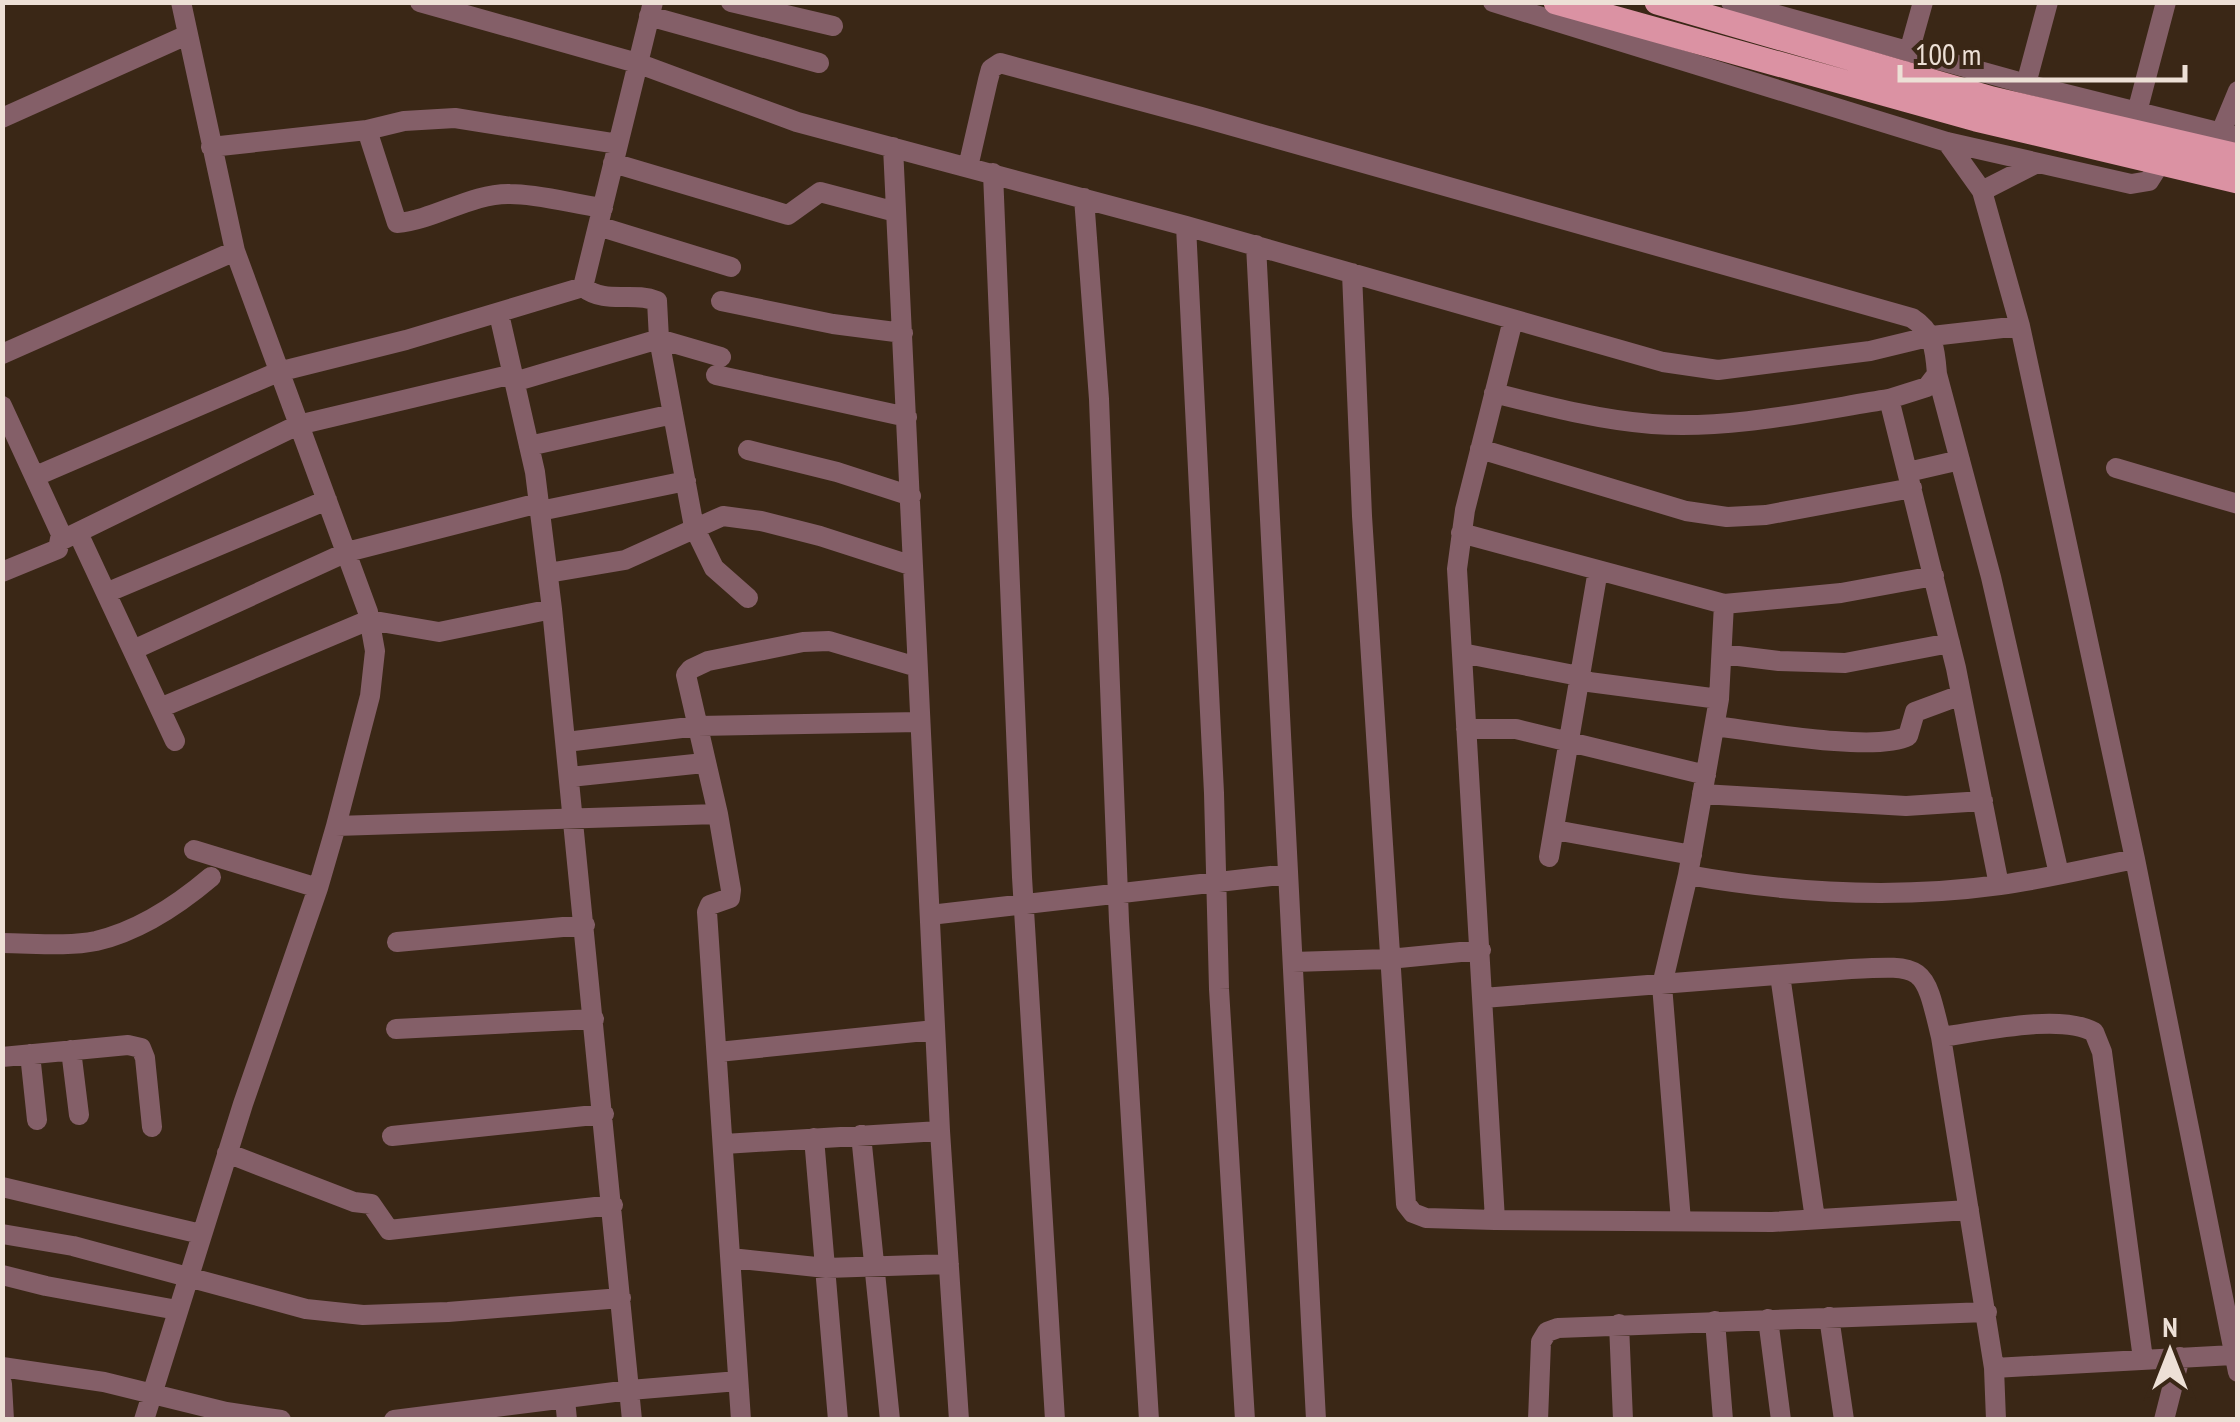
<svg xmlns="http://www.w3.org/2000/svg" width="2240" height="1422" font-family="'PT Sans Narrow',sans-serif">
<rect width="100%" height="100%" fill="#3a2716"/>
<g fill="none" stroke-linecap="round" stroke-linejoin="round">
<path stroke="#845f68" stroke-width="20" d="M 420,2 L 637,63 L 797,122 L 1186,226 L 1663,362 L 1718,370 L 1870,351 L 1932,336 L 2020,326
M 731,2 L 833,26
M 1493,2 L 1947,142 L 2131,184 L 2149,181 L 2166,154 L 2171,128 L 2161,118
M 1731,2 L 2026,84 L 2238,137
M 649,16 L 819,63
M 1909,52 L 1923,2
M 2026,84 L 2048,2
M 2137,112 L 2166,2
M 2,118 L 187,35
M 367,130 L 397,223 C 435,220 471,193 510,194 C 540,194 573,204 603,208
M 2221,132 L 2238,91
M 1947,142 L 1982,191 L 2020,326 L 2135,859 L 2238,1372
M 211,147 L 367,130 L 404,121 L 455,118 L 618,144
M 893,147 L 940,1131 L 959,1420
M 613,163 L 788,215 L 820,192 L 896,212
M 968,167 L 988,80 L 991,69 L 1000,63 L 1201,117 L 1912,318 C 1934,332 1935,349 1937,374 L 1927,387 L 1889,399 L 1956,668 L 1999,885
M 993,173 L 1022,877 L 1055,1420
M 1982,191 L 2037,163
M 1084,198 L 1099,399 L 1119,921 L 1149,1420
M 598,226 L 731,267
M 1186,226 L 1214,793 L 1219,989 L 1245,1420
M 1256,245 L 1316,1420
M 1352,273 L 1362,516 L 1406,1204 L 1413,1213 L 1426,1218 L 1495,1220 L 1772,1222 L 1969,1210
M 583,287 C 606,305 632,291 657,301 L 659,339 L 694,527 L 714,568 L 748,598
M 721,301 L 833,324 L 903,333
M 499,314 L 535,472 L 552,609 L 632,1420
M 2,354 L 235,251
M 1937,374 L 1991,577 L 2059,874
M 716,375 L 907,417
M 514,382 L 659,339 L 721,357
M 1494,393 C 1546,406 1599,420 1652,424 C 1730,430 1813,411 1889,399
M 2,406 L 61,534 L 58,549 L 2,572
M 529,446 L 673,414
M 1480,449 L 1686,511 L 1727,517 L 1766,515 L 1912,488
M 748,450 L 837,472 L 911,496
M 2116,468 L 2238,504
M 1908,472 L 1960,460
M 36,476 L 278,372 L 406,340 L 583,287 L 653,2
M 540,511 L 686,481
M 78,533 L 175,741
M 1461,533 L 1724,604
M 60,541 L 298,425 L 513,374
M 548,573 L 625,560 L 723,516 L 761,521 L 820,536 L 913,566
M 106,593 L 327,500
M 133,650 L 347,552 L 539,503
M 1462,653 L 1579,676 L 1589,682 L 1719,699
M 1722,654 L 1779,661 L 1845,663 L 1950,643
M 160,708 L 369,620 L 439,632 L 552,609
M 1715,726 C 1756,731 1875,753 1908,736 L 1915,712 L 1961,695
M 1466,729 L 1516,729 L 1706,775
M 566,742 L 698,726 L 920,722
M 570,777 L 704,763
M 1702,794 L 1906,806 L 1983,801
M 718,814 L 686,675 L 691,669 L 708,661 L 803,642 L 829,641 L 917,667
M 336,826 L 718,814 L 731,890 L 730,898 L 710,905 L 707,912 L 741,1420
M 1555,830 L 1692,855
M 194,850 L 318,888
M 1549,857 L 1598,570
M 1688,875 L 1719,699 L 1724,604 L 1841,593 L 1934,576
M 930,915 L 1288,874
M 397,942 L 585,925
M 2,943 C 32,943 67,947 96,941 C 139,931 178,905 211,877
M 1293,962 L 1389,959 L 1481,950
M 1780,975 L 1815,1219
M 1483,998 L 1851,969 C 1925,965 1924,965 1941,1037 L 1994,1368 L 2233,1355
M 396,1029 L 594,1019
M 1941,1037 C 1980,1032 2059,1013 2094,1032 L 2102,1052 L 2143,1359
M 71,1050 L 79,1115
M 718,1052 L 935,1030
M 30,1054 L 37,1120
M 2,1057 L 128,1045 L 141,1048 L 145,1058 L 152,1127
M 861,1135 L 890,1420
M 392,1136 L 604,1114
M 814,1138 L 838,1420
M 724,1144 L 940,1131
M 227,1153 L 354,1202 L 371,1204 L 389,1230 L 613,1205
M 2,1187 L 201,1234
M 1495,1220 L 1457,569 L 1465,510 L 1513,320
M 1681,1221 L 1662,985 L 1688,875 C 1789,893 1898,899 2000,885 C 2045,879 2090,868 2135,859
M 2,1234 L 73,1246 L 306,1309 L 363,1315 L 448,1312 L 621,1298
M 731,1258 L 826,1268 L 949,1264
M 2,1275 L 46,1286 L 177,1310
M 1829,1317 L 1844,1420
M 1768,1319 L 1781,1420
M 1715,1321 L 1723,1420
M 1619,1324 L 1623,1420
M 2,1367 L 104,1382 L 226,1412 L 281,1420
M 1994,1368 L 1996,1420
M 2,1384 L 4,1420
M 565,1399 L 567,1420
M 144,1420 L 243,1104 L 318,888 L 336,826 L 370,696 L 375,651 L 368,612 L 235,251 L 181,2
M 394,1420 L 630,1390 L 738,1381
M 1538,1420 L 1541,1342 L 1547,1332 L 1558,1328 L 1987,1312
M 2164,1420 L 2180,1357"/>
<path stroke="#db92a3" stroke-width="25" d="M 1556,2 L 1976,119 L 2238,181
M 1657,2 L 1992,99 L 2238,156"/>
</g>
<rect width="2240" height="1422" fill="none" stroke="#ede0d6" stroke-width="10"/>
<g transform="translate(2170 1352)" stroke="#3a2716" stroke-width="8" paint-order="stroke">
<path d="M0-8L18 38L0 25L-18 38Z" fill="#ede0d6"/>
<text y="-15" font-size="28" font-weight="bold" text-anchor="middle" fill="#ede0d6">N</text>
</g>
<path d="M1900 65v15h285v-15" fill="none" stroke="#ede0d6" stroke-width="5"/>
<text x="1915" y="65" font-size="30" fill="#ede0d6" stroke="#3a2716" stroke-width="8" paint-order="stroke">100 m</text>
</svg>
